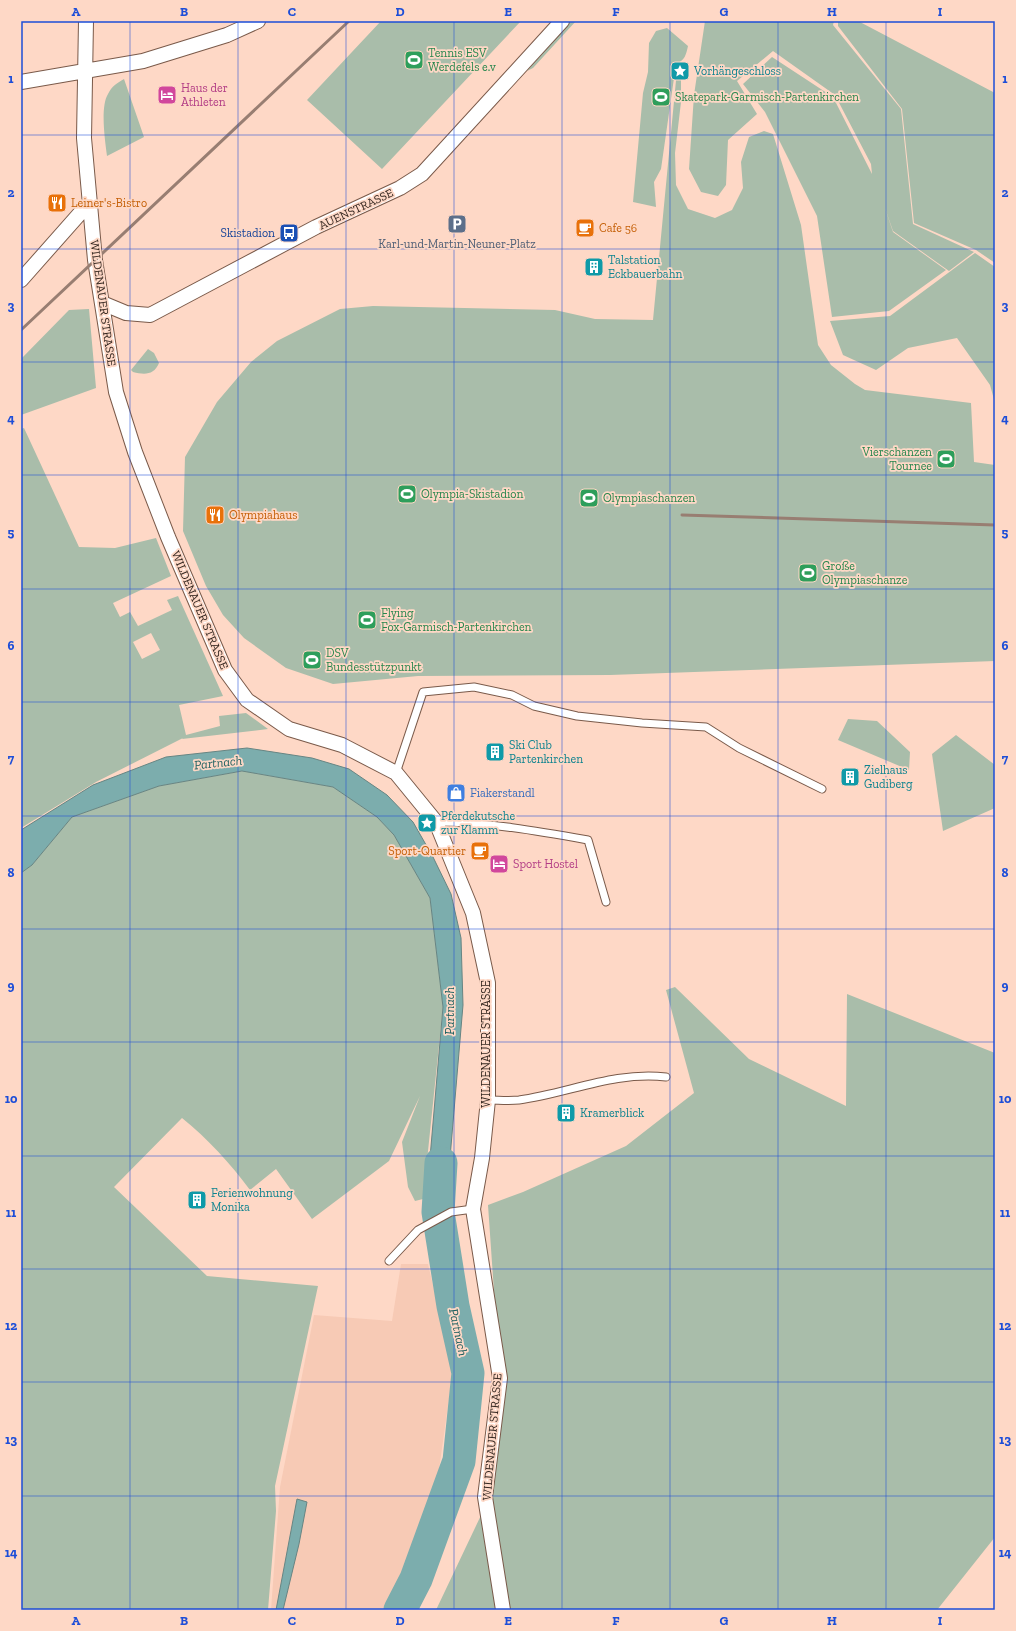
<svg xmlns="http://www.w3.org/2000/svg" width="1016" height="1631" font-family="'Zilla Slab',serif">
<rect width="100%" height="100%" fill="#fed8c6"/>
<path fill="#f7cab5" d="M 401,1264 L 428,1264 L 453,1370 L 437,1484 L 401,1582 L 389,1610 L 271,1610 L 280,1487 L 314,1315 L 392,1321 Z"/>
<path fill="#a9bdaa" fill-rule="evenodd" d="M 381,21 L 521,21 L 382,169 L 307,100 Z
M 570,21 L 576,21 L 533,68 L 527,71 Z
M 705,21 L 834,21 L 833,25 L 901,109 L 913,224 L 974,252 L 949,271 L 893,231 L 885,208 L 893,232 L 946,270 L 889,311 L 832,317 L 817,216 L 765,112 L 743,84 L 772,57 L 833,97 L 872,174 L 871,164 L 835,95 L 773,51 L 737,81 L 757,114 L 728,140 L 726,185 L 718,196 L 701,192 L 689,169 L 694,95 Z
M 838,21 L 858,21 L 995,93 L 995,263 L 976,250 L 914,223 L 902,109 L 838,26 Z
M 667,28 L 688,46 C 686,55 685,60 676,64 L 661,169 L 654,182 L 656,207 L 633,202 L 643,93 L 648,72 L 649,43 L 656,31 Z
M 677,70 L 681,70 L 681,102 L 675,153 L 676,185 L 688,209 L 715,218 L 732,210 L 743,188 L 741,162 L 749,137 L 764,131 L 773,134 L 801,225 L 818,345 L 831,365 L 855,384 L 865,390 L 971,403 L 974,462 L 995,465 L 995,661 L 610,675 L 418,676 L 333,684 L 286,668 L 244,638 L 223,615 L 206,586 L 183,531 L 185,457 L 217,402 L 251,362 L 277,341 L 340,309 L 373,306 L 555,310 L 595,319 L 653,320 Z
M 124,79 L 144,137 L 107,156 C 105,140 100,107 108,94 C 112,86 117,83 124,79 Z
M 975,253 L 995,267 L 995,403 L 990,385 L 957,338 L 908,348 L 876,370 L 843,355 L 830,321 L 890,316 Z
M 89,309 L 96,388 L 21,415 L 21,359 L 69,310 Z
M 148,349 L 154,353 L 159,363 C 154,375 145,375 133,372 L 131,370 Z
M 24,428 L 79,547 L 115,548 L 156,538 L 171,576 L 113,603 L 120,617 L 130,612 L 138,626 L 172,610 L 167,600 L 178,596 L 223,696 L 179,705 L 186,735 L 220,726 L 219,716 L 246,713 L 268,729 L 182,739 L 183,738 L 96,782 L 21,828 L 21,429 ZM 151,633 L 160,650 L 142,659 L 133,642 Z
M 848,719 L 877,721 L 910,752 L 909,770 L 838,740 Z
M 956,735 L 995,765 L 995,808 L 943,831 L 932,754 Z
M 243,771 L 333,787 L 377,817 L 394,835 L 430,898 L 443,1007 L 423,1199 L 415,1201 L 408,1187 L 402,1142 L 420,1096 L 389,1161 L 312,1219 L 276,1169 L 250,1190 C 230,1163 208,1139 182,1118 L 114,1187 L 207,1276 L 318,1286 L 275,1486 L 276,1511 L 268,1610 L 21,1610 L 21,873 L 32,865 L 72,817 L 159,786 Z
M 675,987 L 749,1059 L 846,1106 L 847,994 L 995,1053 L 995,1537 L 937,1610 L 503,1610 L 485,1497 L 500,1378 L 488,1205 L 523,1192 L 626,1146 L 694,1093 L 666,990 Z
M 484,1509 L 500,1610 L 436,1610 Z"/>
<path fill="#7cadad" stroke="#678583" d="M 247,748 L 312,758 L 349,769 L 387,795 L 413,822 L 433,857 L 451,894 L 461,938 L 463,1005 L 446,1205 L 425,1216 L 443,1007 L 430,898 L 394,835 L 377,817 L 333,787 L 242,771 L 159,786 L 72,817 L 32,865 L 21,873 L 21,830 L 93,785 L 166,757 Z
M 297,1499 L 307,1502 L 299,1544 L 283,1610 L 276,1610 Z"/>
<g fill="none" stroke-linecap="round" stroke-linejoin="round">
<path stroke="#7cadad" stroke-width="33" d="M 400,1610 L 416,1579 L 459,1461 L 468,1373 L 453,1306 L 438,1212 L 441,1163"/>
<g stroke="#7a5a4a" stroke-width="9">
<path id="service" d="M 396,773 L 423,692 L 474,687 L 512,695 L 534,706 L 577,716 L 642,723 L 706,727 L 739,748 L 822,789
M 436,822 C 486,822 538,831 588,840 L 606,902
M 488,1100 C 498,1100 509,1101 519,1100 C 569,1093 615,1071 666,1077
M 389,1261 L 418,1230 L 451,1212 L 473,1209"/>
</g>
<g stroke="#7a5a4a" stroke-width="16">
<path id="minor" d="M 86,21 L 84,138 L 95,260 L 116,392 L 135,452 L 168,537 L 225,670 L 247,700 L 289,729 L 342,745 L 396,773 L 436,822 L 473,913 L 488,983 L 488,1100 L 482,1158 L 473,1209 L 500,1378 L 485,1497 L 503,1610
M 21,82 L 143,61 L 227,35 L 258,21
M 21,280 L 90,202
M 102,303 L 126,313 L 150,315 L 316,227 L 400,188 L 422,174 L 562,21"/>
</g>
<use href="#service" stroke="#fff" stroke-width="7"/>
<use href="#minor" stroke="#fff" stroke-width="14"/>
<path stroke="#987e72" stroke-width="3" d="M 21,330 L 349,21
M 682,515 L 995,525"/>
</g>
<path fill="none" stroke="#1d4ed8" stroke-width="1" stroke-opacity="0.55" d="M 130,21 L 130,1610M 238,21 L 238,1610M 346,21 L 346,1610M 454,21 L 454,1610M 562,21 L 562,1610M 670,21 L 670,1610M 778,21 L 778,1610M 886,21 L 886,1610M 21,135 L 995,135M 21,249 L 995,249M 21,362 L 995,362M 21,475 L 995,475M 21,589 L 995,589M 21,702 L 995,702M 21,816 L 995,816M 21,929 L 995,929M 21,1042 L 995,1042M 21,1156 L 995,1156M 21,1269 L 995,1269M 21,1382 L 995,1382M 21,1496 L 995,1496"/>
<defs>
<g id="stadium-square" transform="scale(1)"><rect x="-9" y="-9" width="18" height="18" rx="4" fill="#2e9e5b" stroke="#fed8c6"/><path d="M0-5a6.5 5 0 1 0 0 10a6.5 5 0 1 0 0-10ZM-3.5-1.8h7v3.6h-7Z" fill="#fff"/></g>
<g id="sight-square" transform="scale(1)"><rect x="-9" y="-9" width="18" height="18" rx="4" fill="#0f9aa8" stroke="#fed8c6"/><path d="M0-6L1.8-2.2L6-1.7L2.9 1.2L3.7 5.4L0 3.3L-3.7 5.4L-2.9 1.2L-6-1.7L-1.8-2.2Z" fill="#fff"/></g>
<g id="hotel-square" transform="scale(1)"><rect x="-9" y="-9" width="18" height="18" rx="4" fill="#d1479c" stroke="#fed8c6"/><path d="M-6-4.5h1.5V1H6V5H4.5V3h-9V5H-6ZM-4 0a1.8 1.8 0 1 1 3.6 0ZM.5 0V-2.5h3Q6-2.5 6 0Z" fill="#fff"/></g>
<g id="restaurant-square" transform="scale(1)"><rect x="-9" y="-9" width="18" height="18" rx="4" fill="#e8710a" stroke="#fed8c6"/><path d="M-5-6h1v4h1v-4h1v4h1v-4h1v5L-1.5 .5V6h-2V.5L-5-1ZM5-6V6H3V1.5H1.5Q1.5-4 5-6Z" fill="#fff"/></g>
<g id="parking-square" transform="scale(1)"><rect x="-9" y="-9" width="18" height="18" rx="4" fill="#5c6f8a" stroke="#fed8c6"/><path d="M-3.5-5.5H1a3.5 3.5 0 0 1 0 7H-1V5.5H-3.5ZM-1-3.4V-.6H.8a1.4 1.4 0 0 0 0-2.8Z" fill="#fff"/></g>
<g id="cafe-square" transform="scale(1)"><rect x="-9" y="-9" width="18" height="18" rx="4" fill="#e8710a" stroke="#fed8c6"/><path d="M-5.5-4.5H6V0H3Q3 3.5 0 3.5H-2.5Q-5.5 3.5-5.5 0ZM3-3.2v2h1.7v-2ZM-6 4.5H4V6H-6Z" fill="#fff"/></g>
<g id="bus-square" transform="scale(1)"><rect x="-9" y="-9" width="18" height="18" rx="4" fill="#1a4fb4" stroke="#fed8c6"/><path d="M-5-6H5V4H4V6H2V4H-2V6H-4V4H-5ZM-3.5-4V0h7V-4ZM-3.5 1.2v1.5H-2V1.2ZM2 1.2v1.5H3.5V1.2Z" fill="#fff"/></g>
<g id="building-square" transform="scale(1)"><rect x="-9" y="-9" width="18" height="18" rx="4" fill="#0f9aa8" stroke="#fed8c6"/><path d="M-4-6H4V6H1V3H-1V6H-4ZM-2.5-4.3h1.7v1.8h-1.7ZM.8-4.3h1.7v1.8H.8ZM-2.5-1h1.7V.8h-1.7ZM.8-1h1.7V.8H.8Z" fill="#fff"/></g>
<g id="shop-square" transform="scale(1)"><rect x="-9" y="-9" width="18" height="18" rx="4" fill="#3f7fe0" stroke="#fed8c6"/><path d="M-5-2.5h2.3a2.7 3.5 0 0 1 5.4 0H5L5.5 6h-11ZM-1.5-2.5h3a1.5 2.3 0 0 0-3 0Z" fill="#fff"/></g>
</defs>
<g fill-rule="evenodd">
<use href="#stadium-square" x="414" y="60"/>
<use href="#sight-square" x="680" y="71"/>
<use href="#hotel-square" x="167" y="95"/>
<use href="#stadium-square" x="661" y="97"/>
<use href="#restaurant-square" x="57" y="203"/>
<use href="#parking-square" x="457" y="224"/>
<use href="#cafe-square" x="585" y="228"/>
<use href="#bus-square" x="289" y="233"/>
<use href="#building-square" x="594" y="267"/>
<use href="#stadium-square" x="946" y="459"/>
<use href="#stadium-square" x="407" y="494"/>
<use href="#stadium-square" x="589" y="498"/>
<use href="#restaurant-square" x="215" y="515"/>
<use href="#stadium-square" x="808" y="573"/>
<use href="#stadium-square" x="367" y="620"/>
<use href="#stadium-square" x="312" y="660"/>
<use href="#building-square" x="495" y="752"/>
<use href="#building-square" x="850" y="777"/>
<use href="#shop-square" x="456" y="793"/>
<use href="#sight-square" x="427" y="823"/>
<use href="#cafe-square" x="480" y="851"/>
<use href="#hotel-square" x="499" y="864"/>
<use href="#building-square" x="566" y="1113"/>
<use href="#building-square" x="197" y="1200"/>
</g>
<g text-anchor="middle" stroke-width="3.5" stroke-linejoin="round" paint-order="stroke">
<g font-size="12" fill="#27864d" stroke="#fed8c6" text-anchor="start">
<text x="428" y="57">Tennis ESV<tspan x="428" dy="14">Werdefels e.v</tspan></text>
<text x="675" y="101">Skatepark-Garmisch-Partenkirchen</text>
<text x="932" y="456" text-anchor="end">Vierschanzen<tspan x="932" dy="14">Tournee</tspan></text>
<text x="421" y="498">Olympia-Skistadion</text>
<text x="603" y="502">Olympiaschanzen</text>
<text x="822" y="570">Große<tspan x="822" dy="14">Olympiaschanze</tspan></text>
<text x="381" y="617">Flying<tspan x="381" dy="14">Fox-Garmisch-Partenkirchen</tspan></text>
<text x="326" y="657">DSV<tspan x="326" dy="14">Bundesstützpunkt</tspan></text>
</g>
<g font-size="12" fill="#0d838f" stroke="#fed8c6" text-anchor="start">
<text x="694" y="75">Vorhängeschloss</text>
<text x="608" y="264">Talstation<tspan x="608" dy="14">Eckbauerbahn</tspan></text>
<text x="509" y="749">Ski Club<tspan x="509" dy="14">Partenkirchen</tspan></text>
<text x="864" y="774">Zielhaus<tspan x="864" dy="14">Gudiberg</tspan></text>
<text x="441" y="820">Pferdekutsche<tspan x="441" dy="14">zur Klamm</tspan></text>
<text x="580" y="1117">Kramerblick</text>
<text x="211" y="1197">Ferienwohnung<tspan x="211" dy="14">Monika</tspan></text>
</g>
<g font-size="12" fill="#b23c85" stroke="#fed8c6" text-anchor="start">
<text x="181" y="92">Haus der<tspan x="181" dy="14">Athleten</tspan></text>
<text x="513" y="868">Sport Hostel</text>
</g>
<g font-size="12" fill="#c56008" stroke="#fed8c6" text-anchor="start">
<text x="71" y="207">Leiner's-Bistro</text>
<text x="599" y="232">Cafe 56</text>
<text x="229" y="519">Olympiahaus</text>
<text x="466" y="855" text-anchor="end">Sport-Quartier</text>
</g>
<g font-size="12" fill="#352720" stroke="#fed8c6">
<text transform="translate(356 209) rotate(-25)" y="4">AUENSTRASSE</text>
<text transform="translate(103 303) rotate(82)" y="4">WILDENAUER STRASSE</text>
<text transform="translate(200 610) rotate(67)" y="4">WILDENAUER STRASSE</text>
<text transform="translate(486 1044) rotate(-90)" y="4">WILDENAUER STRASSE</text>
<text transform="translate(492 1437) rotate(-85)" y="4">WILDENAUER STRASSE</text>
</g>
<g font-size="12" fill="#164399" stroke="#fed8c6" text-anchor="end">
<text x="275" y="237">Skistadion</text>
</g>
<g font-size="12" fill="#4e5e75" stroke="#fed8c6">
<text x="457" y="248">Karl-und-Martin-Neuner-Platz</text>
</g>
<g font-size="12" fill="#366cbe" stroke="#fed8c6" text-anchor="start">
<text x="470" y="797">Fiakerstandl</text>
</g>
<g font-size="13" font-style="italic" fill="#1a5e5e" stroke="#fed8c6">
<text transform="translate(218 762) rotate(-6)" y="5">Partnach</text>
<text transform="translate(449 1011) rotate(-90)" y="5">Partnach</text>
<text transform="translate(459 1332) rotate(78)" y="5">Partnach</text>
</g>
</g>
<rect width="1016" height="1631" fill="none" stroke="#fed8c6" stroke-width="44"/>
<rect x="22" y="22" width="972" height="1587" fill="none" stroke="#1d4ed8" stroke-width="1.5"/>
<g font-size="13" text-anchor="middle" font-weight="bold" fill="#1d4ed8">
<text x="76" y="16">A</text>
<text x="184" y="16">B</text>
<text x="292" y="16">C</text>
<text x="400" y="16">D</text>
<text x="508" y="16">E</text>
<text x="616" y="16">F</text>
<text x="724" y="16">G</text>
<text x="832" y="16">H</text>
<text x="940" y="16">I</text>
<text x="11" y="83">1</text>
<text x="1005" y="83">1</text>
<text x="11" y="197">2</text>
<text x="1005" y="197">2</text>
<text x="11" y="310">3</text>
<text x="1005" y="310">3</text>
<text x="11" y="423">4</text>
<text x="1005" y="423">4</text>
<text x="11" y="537">5</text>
<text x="1005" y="537">5</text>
<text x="11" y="650">6</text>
<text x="1005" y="650">6</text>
<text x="11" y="763">7</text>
<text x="1005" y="763">7</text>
<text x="11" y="877">8</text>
<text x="1005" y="877">8</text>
<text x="11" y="990">9</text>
<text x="1005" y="990">9</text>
<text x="11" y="1103">10</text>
<text x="1005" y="1103">10</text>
<text x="11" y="1217">11</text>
<text x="1005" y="1217">11</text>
<text x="11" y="1330">12</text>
<text x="1005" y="1330">12</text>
<text x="11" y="1444">13</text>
<text x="1005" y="1444">13</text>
<text x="11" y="1557">14</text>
<text x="1005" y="1557">14</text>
<text x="76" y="1625">A</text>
<text x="184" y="1625">B</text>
<text x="292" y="1625">C</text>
<text x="400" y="1625">D</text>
<text x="508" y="1625">E</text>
<text x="616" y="1625">F</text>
<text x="724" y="1625">G</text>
<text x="832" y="1625">H</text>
<text x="940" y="1625">I</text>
</g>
</svg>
